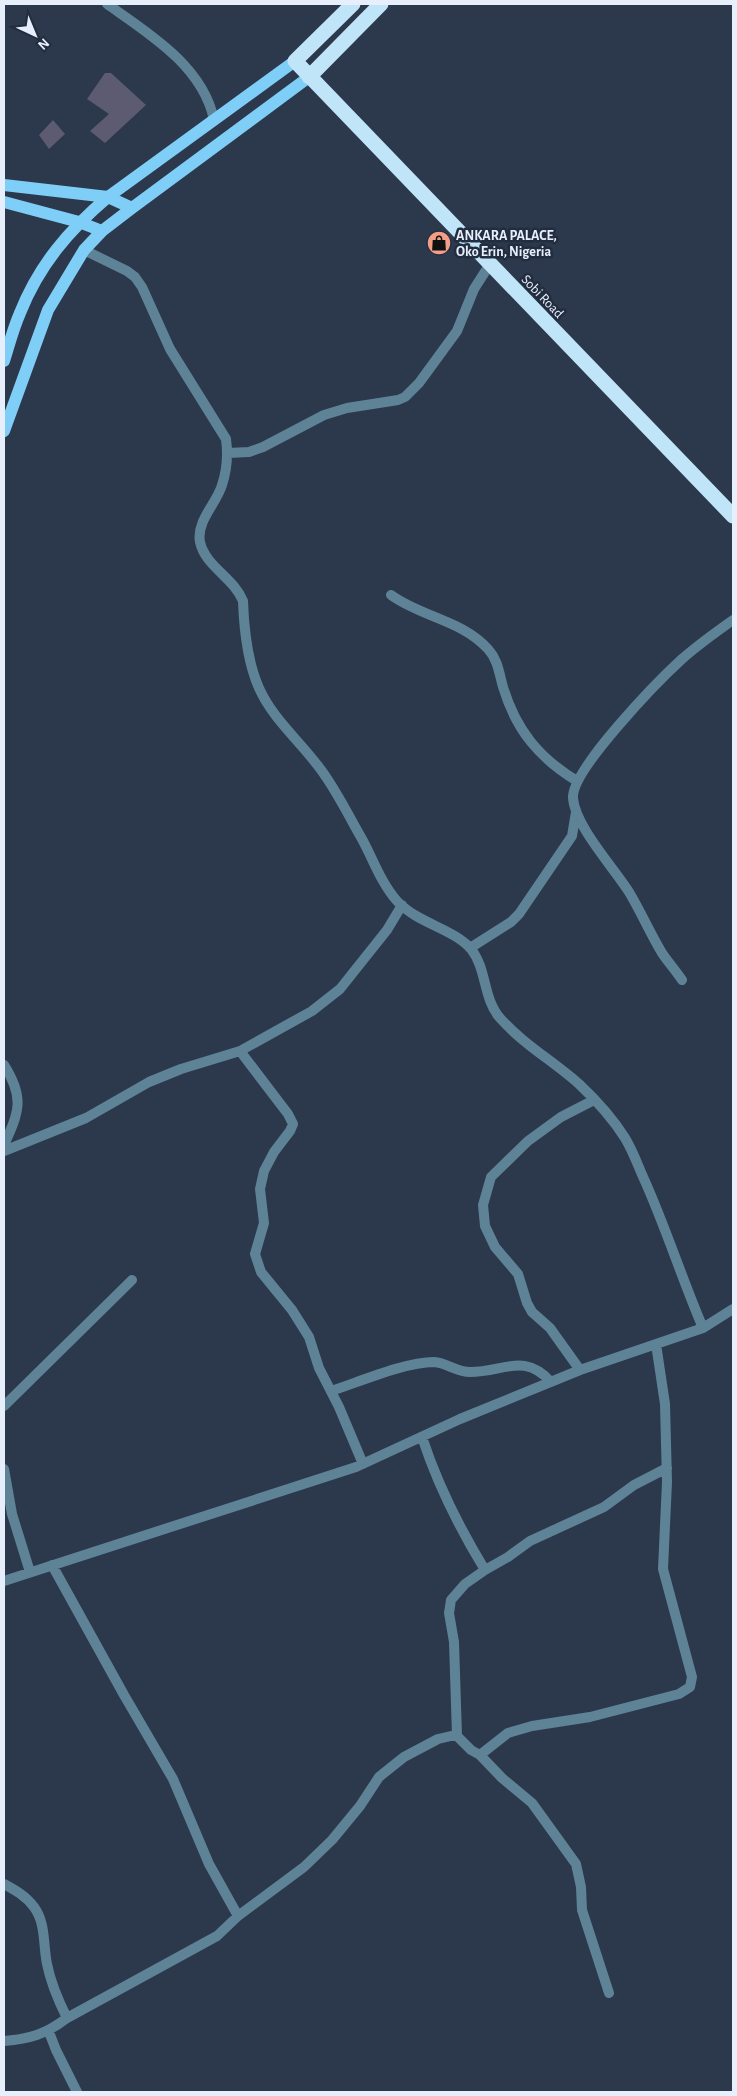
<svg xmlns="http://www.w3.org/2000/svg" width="737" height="2096" font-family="'Alegreya Sans',sans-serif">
<rect width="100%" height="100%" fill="#2c384b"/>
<path fill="#5c5b72" d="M 105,73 L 111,73 L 146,105 L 105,143 L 90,131 L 109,114 L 87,99 Z
M 53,120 L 65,134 L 49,149 L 39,135 Z"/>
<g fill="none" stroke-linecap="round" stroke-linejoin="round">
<path stroke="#5e8397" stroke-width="10" d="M 107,4 C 148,33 203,66 214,120
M 84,250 L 127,271 L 135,277 L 142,287 L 170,349 L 226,439 C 228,454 227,470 222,485 C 217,503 196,521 200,542 C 205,566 234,578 243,601 C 244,630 247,661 259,688 C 274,722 306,746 326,777 C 339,796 350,818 362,839 C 373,859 381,883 397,901 C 417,923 454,929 471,949 C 487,969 483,999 500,1018 C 523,1044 553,1061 579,1084 C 595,1099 613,1119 625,1138 C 633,1151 638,1166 644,1179 C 666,1228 682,1279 703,1328
M 228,453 L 249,452 L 263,447 L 324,415 L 347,408 L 398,400 L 405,397 L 419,383 L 457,331 L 474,289 L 490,264
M 391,595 C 421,617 462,620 488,649 C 498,660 499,673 503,687 C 516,730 539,758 577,781
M 470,948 L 511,922 L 519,914 L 572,836 L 576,812
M 682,980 C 676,971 668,962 662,953 C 650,933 641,912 629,892 C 614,868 575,826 573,798 C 571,770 659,680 682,659 C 698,645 716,632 733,620
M 240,1051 L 288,1114 L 293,1124 L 290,1131 L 274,1152 L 264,1171 L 260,1189 L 264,1223 L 255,1254 L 261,1272 L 292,1310 L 309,1337 L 319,1368 L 339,1407 L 363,1464
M 4,1065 C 25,1098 19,1112 4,1145
M 4,1151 L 86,1118 L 149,1082 L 181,1069 L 240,1051 L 312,1011 L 340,989 L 387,930 L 402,905
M 580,1370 L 550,1328 L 532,1312 L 527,1303 L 518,1274 L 495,1247 L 485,1226 L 483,1205 L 491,1177 L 528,1141 L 561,1117 L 594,1100
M 331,1391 C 359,1382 405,1362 434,1362 C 447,1363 457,1372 470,1372 C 504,1372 524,1352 551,1382
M 4,1406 L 132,1280
M 422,1437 C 437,1483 460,1529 485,1570
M 4,1469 L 12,1514 L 30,1572
M 52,1565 L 124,1695 L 173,1779 L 209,1864 L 238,1916
M 4,1581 L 356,1467 L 460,1419 L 580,1370 L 703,1328 L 733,1309
M 457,1736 L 454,1642 L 449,1613 L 451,1600 L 465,1584 L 485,1570 L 508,1557 L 530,1541 L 604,1507 L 634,1485 L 667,1468
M 480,1755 L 508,1733 L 532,1726 L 590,1717 L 679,1694 L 690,1687 L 692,1677 L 663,1569 L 667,1482 L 665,1404 L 656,1344
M 4,1884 C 15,1890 26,1896 34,1907 C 46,1923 43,1945 47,1964 C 51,1984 58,2000 67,2018
M 49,2032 L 56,2050 L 77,2092
M 4,2041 C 30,2039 46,2034 67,2018 L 217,1936 L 238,1916 L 304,1867 L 332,1840 L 360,1806 L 379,1777 L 404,1757 L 438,1739 L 451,1736 L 457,1736 L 471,1750 L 480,1755 L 502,1778 L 532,1803 L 576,1864 L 581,1887 L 582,1910 L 609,1993"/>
<path stroke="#7ecef7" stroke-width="12" d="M 4,185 L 108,197 L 132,208
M 4,202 L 79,222 L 102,231
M 4,361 C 9,345 13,329 20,313 C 39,265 69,230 108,197 L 295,61
M 4,431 L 48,310 L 84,250 L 102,231 L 132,208 L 309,77"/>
<path stroke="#c0e4f8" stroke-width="15" d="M 353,4 L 295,61 L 733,516
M 309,77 L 381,4"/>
</g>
<defs>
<g id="shop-disc" transform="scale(1.25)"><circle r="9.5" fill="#f49e86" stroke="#222d40"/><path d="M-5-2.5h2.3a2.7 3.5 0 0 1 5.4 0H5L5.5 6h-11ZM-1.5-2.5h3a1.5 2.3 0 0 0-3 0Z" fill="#111"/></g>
</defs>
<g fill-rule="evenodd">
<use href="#shop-disc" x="439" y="243"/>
</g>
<g text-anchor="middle" stroke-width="5" stroke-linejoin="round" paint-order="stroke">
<g font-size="14" font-weight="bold" fill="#e8effc" stroke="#222d40" text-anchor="start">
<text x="456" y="240">ANKARA PALACE,<tspan x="456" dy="16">Oko Erin, Nigeria</tspan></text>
</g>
<g font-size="14" fill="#e8effc" stroke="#222d40">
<text transform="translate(543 296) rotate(46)" y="5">Sobi Road</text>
</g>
</g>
<rect width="737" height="2096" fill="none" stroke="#e8effc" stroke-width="10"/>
<g transform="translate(35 35) rotate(136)" stroke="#222d40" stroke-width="4" paint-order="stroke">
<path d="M0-4L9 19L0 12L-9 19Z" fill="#e8effc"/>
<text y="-8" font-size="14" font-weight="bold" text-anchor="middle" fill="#e8effc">N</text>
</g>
</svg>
